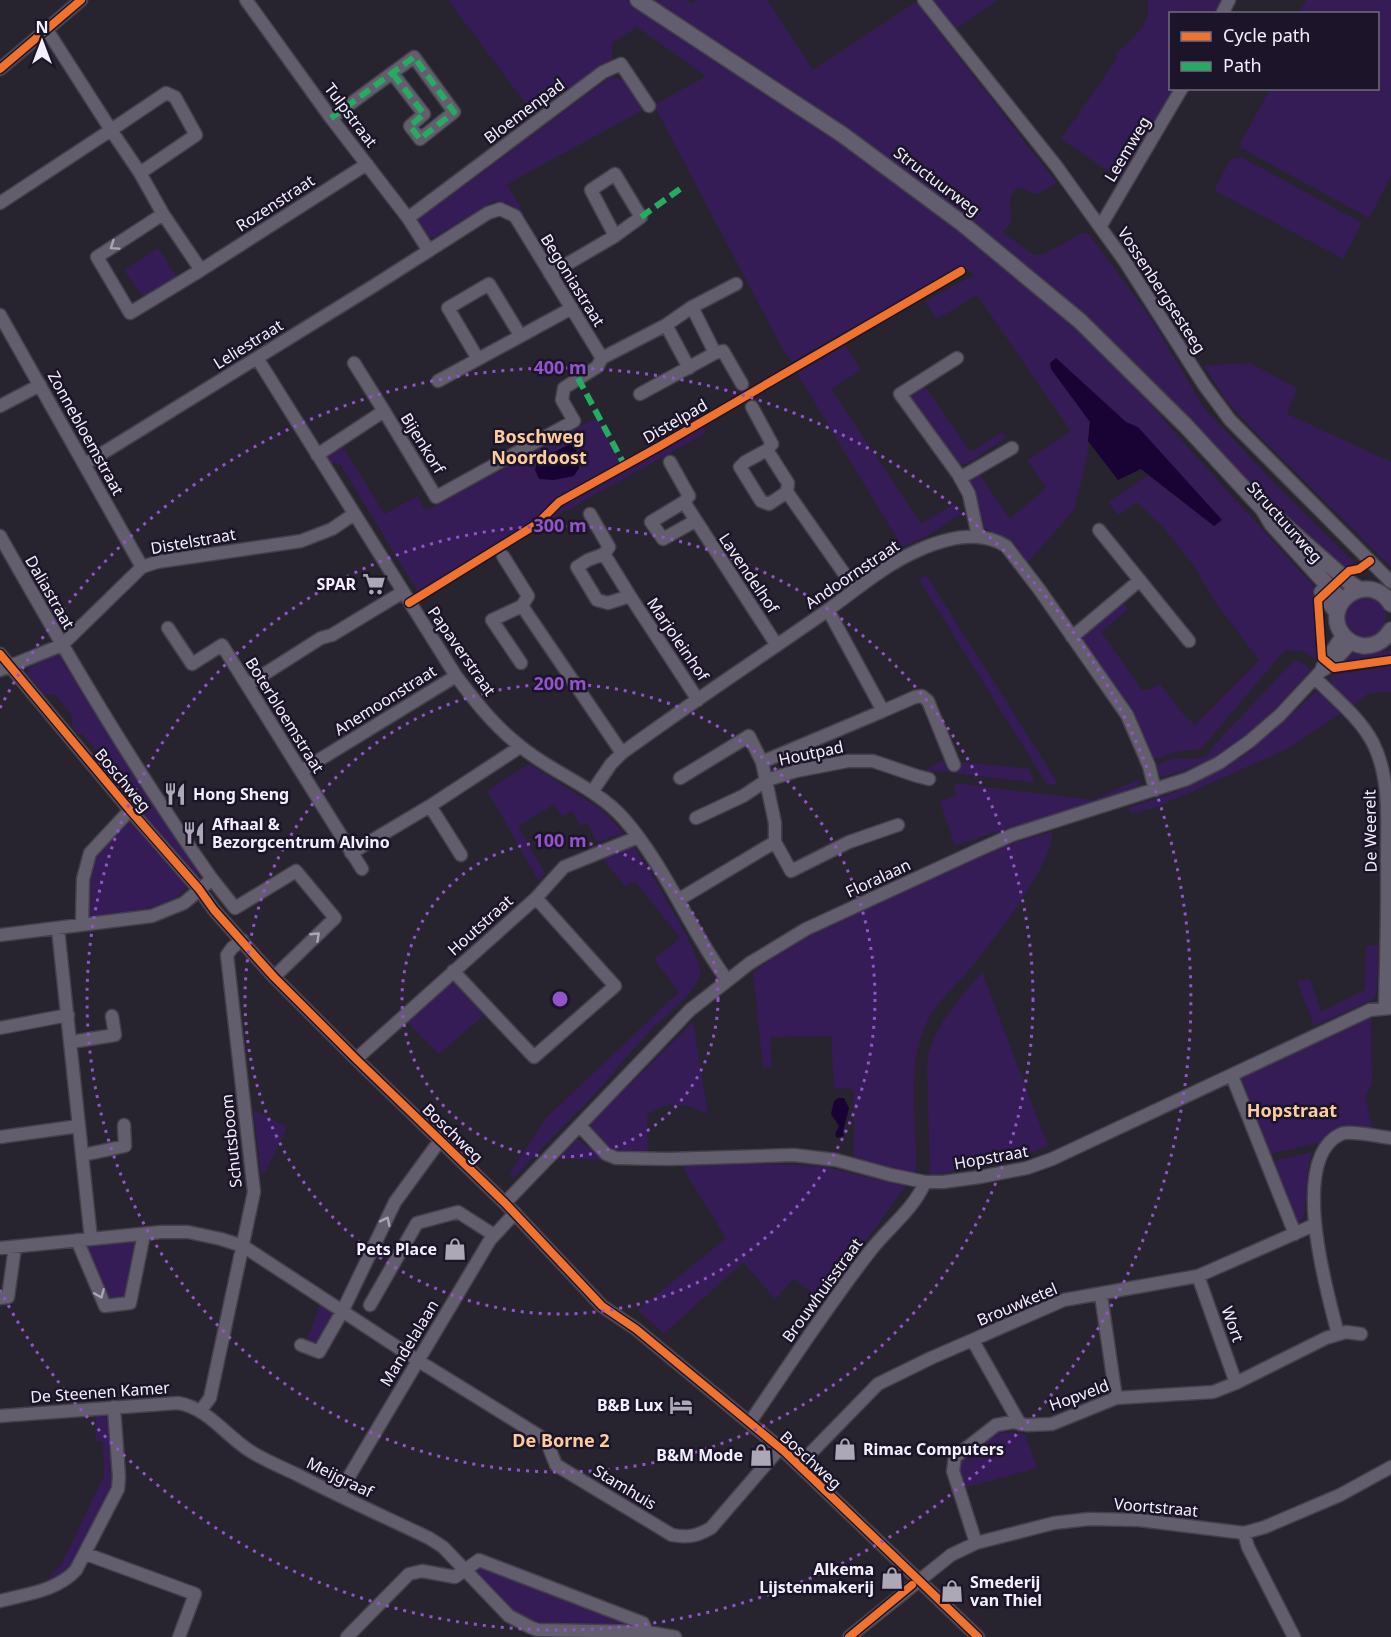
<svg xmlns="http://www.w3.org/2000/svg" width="1391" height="1637" font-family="'Noto Sans',sans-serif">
<rect width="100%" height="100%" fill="#27242f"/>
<path fill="#351c57" d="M 448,0 L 626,0 L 881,165 L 1013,271 L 1131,381 L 1175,433 L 1320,593 L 1313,600 L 1317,661 L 1306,652 L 1287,650 L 1278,658 L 1201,749 L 1181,751 L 1151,760 L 1137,719 L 1082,637 L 1087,632 L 1123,603 L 1128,609 L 1101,632 L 1142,690 L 1148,690 L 1160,684 L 1184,715 L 1195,725 L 1259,660 L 1216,603 L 1194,566 L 1163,527 L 1137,502 L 1118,515 L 1108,502 L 1148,475 L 1214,526 L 1221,520 L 1138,428 L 1126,423 L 1051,369 L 1090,422 L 1087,458 L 1074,510 L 1027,563 L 1012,541 L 982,527 L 978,500 L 966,478 L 977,471 L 1010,519 L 1046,488 L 1027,460 L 1071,431 L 977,295 L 937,319 L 925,301 L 974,275 L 961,266 L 792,362 L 782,348 L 654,105 L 703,78 L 705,75 L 637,27 L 612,43 L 612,64 L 535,116 Z
M 648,0 L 687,0 L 691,4 L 697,0 L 767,0 L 813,70 L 916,2 L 1057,183 L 1037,194 L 1018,188 C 1005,196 1012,211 1011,224 L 1002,232 L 1034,255 L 1044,254 L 1084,232 L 1089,234 L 1152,320 L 1204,408 L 1279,488 L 1359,567 L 1348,568 L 1343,572 L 1269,507 L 988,235 L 878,152 Z
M 930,0 L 998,0 L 954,30 Z
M 1147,0 L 1218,0 L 1220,2 L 1214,13 L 1170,14 L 1170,88 L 1173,89 L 1123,181 L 1061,139 L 1117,58 L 1115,55 C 1130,40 1154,23 1147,0 Z
M 1306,0 L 1391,0 L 1391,176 L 1369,218 L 1241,148 L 1241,142 L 1270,89 L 1378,88 L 1378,14 L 1299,13 Z
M 610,77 C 630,79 635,94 643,110 L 507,184 L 525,215 L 522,216 C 514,205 507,201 494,201 L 435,237 L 429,237 L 418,222 L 419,219 Z
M 1236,158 L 1243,158 L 1362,223 L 1343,259 L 1214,190 L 1230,160 Z
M 158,248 L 177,277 L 143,297 L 124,270 Z
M 845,346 L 861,370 L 831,389 L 921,524 L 954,504 L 961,514 L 927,536 L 902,547 L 797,373 Z
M 1241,363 L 1251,364 L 1297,388 L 1287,414 L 1391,462 L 1391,567 L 1259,436 L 1226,400 L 1204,366 Z
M 924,385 L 970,451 L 975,449 L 1002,432 L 1006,438 L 966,464 L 956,465 L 908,396 Z
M 597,417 L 622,465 L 559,498 L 535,523 L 418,592 L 340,464 L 328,463 L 323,453 L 340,443 L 385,514 L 417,496 L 424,508 L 430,509 Z
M 702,426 L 706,433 L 558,515 L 547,526 L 543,526 L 540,521 L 556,506 Z
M 926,575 L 1056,780 L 1056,785 L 1047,784 L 919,580 Z
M1344 617a21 21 0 1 1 42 0a21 21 0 1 1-42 0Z
M 1380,650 L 1391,651 L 1391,657 L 1388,659 L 1333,666 L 1346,653 L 1365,654 Z
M 56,654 L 60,656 L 146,793 L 202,872 L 195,876 L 96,760 L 101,755 L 82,734 L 78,734 L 72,726 L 72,715 L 55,695 L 44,694 L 27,674 L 30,667 Z
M 1296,661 L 1301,662 L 1311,670 C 1281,703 1240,748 1198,765 C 1186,770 1174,773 1163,777 L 1153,767 L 1174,758 L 1194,759 L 1207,756 L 1214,745 L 1292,663 Z
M 1391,666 L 1391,692 L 1369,693 L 1351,707 L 1333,684 L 1330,678 L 1332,675 Z
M 1316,692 L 1325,693 L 1343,712 L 1287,749 L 1157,807 L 1131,814 L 1128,808 L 1173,793 L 1214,773 L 1244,755 Z
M 947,758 L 951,761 L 1029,769 L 1034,781 L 1031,782 L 926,770 Z
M 529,764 L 599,808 L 624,833 L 598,842 L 587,823 L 581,826 L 572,811 L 562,817 L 555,804 L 518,826 L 545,874 L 538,880 L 487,790 Z
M 1142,778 L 1137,787 L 1103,801 L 995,832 L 955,846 L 940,801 L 956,796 L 954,783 L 1092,800 Z
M 129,820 L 187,886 C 172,912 115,913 88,916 C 89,863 91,857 129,820 Z
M 1052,832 C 1054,864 992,941 971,967 C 957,985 938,1000 928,1020 C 909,1056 914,1098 915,1137 C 916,1149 917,1162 915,1174 L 854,1160 L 854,1093 L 850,1088 L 834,1089 L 831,1036 L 770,1037 L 772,1067 L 763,1068 L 753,972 C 802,937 855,910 910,885 C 956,864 1003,844 1052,832 Z
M 633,845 C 645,865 703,955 700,973 C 698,992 663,1017 650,1031 C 629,1053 610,1077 590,1099 C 565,1126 538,1150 514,1178 L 509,1174 L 546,1118 L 679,992 L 654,959 L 680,938 L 635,881 L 626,887 L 601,857 Z
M 1378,945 L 1377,989 L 1374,999 L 1314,1026 L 1297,981 L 1310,979 L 1321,1012 L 1365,990 L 1366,946 Z
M 982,972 L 1048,1146 L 1010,1160 L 930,1176 L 927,1063 C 932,1027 958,1000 982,972 Z
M 449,978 L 484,1015 L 439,1054 L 404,1019 Z
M 1367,1018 L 1371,1018 L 1372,1083 L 1365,1097 L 1373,1130 L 1332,1136 L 1321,1142 L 1267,1155 L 1241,1076 Z
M 693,1022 L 708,1114 C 684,1103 670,1099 647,1115 L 648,1151 L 612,1151 L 590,1133 L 589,1125 Z
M 253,1110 L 286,1126 L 286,1130 L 265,1172 L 261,1174 Z
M 578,1139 L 604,1160 L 559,1158 Z
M 1312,1152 L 1308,1169 L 1304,1216 L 1295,1227 L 1266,1163 Z
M 715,1162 L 820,1166 L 906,1186 L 822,1300 L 794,1279 L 775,1299 L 743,1262 L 664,1334 L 638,1310 L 726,1238 L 686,1173 L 682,1163 Z
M 137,1240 L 126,1299 L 108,1300 L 84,1245 Z
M 320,1304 L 334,1311 L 314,1351 L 305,1346 Z
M 103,1414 L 108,1417 L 109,1422 L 111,1487 L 69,1573 L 49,1581 L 49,1577 L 61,1565 L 104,1476 L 103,1441 L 96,1441 L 96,1415 Z
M 996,1432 L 1025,1434 L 1037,1468 L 963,1488 L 956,1466 L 961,1458 Z
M 478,1564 L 634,1625 L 536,1623 C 509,1614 494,1593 476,1572 Z"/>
<path fill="#190334" d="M 1056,358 L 1126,422 L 1138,427 L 1222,520 L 1214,526 L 1141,469 L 1118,480 L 1088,441 L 1090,422 L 1051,369 L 1050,363 Z
M 572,443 L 575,443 L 579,468 L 574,476 L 554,480 L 539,479 L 535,470 L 537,461 Z
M 838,1098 L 844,1098 L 849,1108 L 843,1131 L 844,1136 L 837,1138 L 835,1134 L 839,1126 L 831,1114 L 834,1101 Z"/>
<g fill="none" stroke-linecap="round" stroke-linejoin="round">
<g stroke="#44414b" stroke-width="15">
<path id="minor" d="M 246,0 L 331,118 L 408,218 L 429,251
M 924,0 L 1057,167 L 1100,227 L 1124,260 L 1204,385 L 1230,420 L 1391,582
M 1222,14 L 1229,0
M 0,69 L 81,0
M 166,93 L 175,97 L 196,135 L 140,173 L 111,130 Z
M 331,118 L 414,57 L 454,112 L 420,139 L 410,126 L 424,114 L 393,74
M 140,173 L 163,214 L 201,270
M 0,203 L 111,130 L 47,30
M 163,214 L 97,257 L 130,313 L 201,270 L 367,164
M 408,218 L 603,72 L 621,64 L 649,106
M 1100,227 L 1182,88
M 550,274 L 615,236 L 641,217 L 615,174 L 591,190 L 615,236
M 692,307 L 715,353 L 723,351 L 742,384
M 0,315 L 142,567
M 666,325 L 689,368
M 257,358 L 456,676 C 475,701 494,726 520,746 C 552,773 596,787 624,819 C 666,867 689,929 727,980
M 602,358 L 666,325 L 692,307 L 736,284
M 957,358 L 900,394 L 958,474 L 969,494 L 978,536
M 478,359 L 448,308 L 489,284 L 520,335
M 438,381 L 572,308
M 640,394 L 715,353
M 0,406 L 40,385
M 752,407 L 772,444 L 767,450 L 788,483 L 787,492
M 767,450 L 745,462 L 740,467 L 761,501 L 769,504 L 787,492 L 855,589
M 317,455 L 384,411 L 354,363
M 670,462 L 689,496 L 684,502 L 776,644
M 85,464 L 375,285 L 488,213 L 500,209 L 515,216 L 602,358 L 597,367 L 564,388 L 562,400 L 574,421 L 436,497 L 384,411
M 960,478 L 1012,448
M 684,502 L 651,522 L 663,539 L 695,521
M 590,514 L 609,547 L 604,554 L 630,596
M 1099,530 L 1189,641
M 0,536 C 66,653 134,769 212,879 L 184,903 L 152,916 L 0,935
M 604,554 L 588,560 L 577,567 L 597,600 L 608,603 L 630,596 L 698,700
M 503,556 L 528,596 L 522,606 L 622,753
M 168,628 L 192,664 L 222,645 L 362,869
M 1072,637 L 1140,580
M 0,654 L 130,810 L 199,889 L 214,910 L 274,977 L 356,1059 L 505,1203 L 602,1306 L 636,1329 L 785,1452 L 978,1637
M 521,663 L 492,620 L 522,606
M 1322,668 L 1325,661 L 1343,634
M 0,670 L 62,645 L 142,567 L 157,562 L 301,541 L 332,529 L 354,514
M 1315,678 C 1335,698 1360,718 1373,743 C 1391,779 1387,822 1387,860 C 1388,910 1386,959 1385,1008
M 247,685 L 321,638 L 332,635 L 403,592
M 883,711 L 915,697 L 922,696 L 928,701 L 954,765
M 301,771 L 456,676
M 680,778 L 749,736 L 762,762
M 592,792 L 611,764 L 622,753 C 689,704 759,658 828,610 C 857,589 886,564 919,550 C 946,538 980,530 1006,546 L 1039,589 L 1127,715 L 1149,766 L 1155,790
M 430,806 L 461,855
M 696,818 L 743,796 L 767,780 L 796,771 L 848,761 L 873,761 L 917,776 L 929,779
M 775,842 L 791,871 L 849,842 L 898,825
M 351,853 L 430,806 L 520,747
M 212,879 L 235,908 L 296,871 L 335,918 L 274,977
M 678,900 L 775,842 L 775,823 L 762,762 L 883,711 L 828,610
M 82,924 L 83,879 L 90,853 L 130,810
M 58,929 L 91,1239
M 453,971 L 534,1057 L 615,986 L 536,898
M 0,1028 L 68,1015
M 71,1042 L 115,1035 L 112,1016
M 356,1059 L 536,898 L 564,867 L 638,837
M 1232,1076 L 1295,1234
M 580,1126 L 606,1154 L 616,1158 L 668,1159 L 794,1155 L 836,1160 L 891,1175 L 925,1182 L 943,1182 L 980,1177 L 1027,1168 L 1052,1159 L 1370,1010 L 1391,1008
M 0,1137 L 79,1126
M 83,1155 L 125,1146 L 124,1125
M 505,1203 L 690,1010 L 750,963 L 806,929 L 978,850 L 1012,835 L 1187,779 L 1219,763 L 1250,741 L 1280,715 L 1320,672 L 1331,665 L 1352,642
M 77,1240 L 105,1306 L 130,1303 L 144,1234
M 0,1248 L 161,1232 L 188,1232 L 221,1239 L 243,1246 L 417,1360 L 546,1440 L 556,1465 L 672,1535 C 688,1538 697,1536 711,1528 L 780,1448
M 1198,1276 L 1236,1383
M 1101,1295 L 1116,1398
M 0,1298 L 8,1297 L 15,1247
M 370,1305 L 417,1223 L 458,1212 L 494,1235
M 1338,1334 C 1327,1292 1288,1158 1341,1134 C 1350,1130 1380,1137 1391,1138
M 973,1341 L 1020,1424
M 301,1345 L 319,1352 L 342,1312 L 395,1202 L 441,1139
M 201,1410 L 210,1398 L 254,1192 L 227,955 L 232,948 L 242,940
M 0,1416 L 178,1403 C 208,1408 225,1435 250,1451 C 264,1460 281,1467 296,1474 C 340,1497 385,1517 429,1538 L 443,1547 L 509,1616 L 532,1628 L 538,1630 L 647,1632 L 675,1637
M 750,1422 C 790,1364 828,1305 871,1250 C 889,1227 914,1209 925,1182
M 799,1465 L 878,1384 L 931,1358 L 1064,1300 L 1198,1276 L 1314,1225
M 338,1495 L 490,1240 L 515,1213
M 1244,1533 L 1248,1547 L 1294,1637
M 976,1543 L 953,1471 L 955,1457 L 996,1425 L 1013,1422 L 1027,1425 L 1052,1424 L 1116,1398 L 1213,1392 L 1236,1383 L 1326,1338 L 1346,1332 L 1361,1334
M 86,1554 L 195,1594 L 179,1637
M 0,1601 C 26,1594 57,1591 76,1570 L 118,1489 L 119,1477 L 114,1407
M 347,1637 L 409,1574 L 422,1571 L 455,1577 L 479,1560 L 643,1623 L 647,1632
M 849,1637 L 951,1555 L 976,1543 L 1054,1523 L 1089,1519 L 1139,1520 L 1244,1533 L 1265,1527 L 1340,1495 L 1391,1467"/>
</g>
<g stroke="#44414b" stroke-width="18">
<path id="major" d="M 638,0 L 843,135 L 963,224 L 1080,321 L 1186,426 L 1263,509 L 1272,524 L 1342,601
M 1273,515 L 1351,584 L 1359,589
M 1322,592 L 1337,613
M 1391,604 C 1369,568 1319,604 1343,635 C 1348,641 1356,645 1364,646 C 1376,646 1385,640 1391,630"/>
</g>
<use href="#minor" stroke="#635e6e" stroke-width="12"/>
<use href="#major" stroke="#635e6f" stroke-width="15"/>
<path stroke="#26ab63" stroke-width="6" stroke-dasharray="12 6" stroke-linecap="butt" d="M 331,118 L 414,57 L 454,112 L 420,139 L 410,126 L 424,114 L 393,74
M 641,217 L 680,189
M 578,378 L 625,466"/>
<g stroke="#1c1529" stroke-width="11">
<path id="cycleway" d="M 0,69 L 81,0
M 1370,561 L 1359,569 L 1349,571 L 1318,600 L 1322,658 L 1334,668 L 1391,660
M 409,603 L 537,524 L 559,502 L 660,446 L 961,271
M 0,654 L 130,810 L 199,889 L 214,910 L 274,977 L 356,1059 L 505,1203 L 602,1306 L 636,1329 L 785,1452 L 978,1637
M 849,1637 L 912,1585"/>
</g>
<use href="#cycleway" stroke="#ef722f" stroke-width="8"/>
</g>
<defs><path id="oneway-chevron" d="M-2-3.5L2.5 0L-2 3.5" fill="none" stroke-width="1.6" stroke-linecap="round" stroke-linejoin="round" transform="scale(1.5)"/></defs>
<g stroke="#aba6b6">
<use href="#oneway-chevron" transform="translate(114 246) rotate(146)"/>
<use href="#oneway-chevron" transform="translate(316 936) rotate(-43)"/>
<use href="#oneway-chevron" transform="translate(386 1221) rotate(-64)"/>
<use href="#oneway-chevron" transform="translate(100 1294) rotate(67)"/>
</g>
<g fill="none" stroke="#9353cb" stroke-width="3" stroke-dasharray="3 6">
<circle cx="560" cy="999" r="158"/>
<circle cx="560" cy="999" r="315"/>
<circle cx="560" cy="999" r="473"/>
<path d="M0 708A631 631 0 1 1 0 1290"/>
</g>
<defs>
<g id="supermarket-bare" transform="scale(1.8)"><path d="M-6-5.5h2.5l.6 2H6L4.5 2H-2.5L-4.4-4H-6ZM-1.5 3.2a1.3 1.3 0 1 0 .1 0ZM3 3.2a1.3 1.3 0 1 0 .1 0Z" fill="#aca8b5" stroke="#1c1529" stroke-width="2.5" paint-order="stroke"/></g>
<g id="restaurant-bare" transform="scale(1.8)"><path d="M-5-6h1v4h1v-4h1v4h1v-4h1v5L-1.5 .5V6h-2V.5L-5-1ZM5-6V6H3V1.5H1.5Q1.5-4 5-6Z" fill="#aca8b5" stroke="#1c1529" stroke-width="2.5" paint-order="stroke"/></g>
<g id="shop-bare" transform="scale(1.8)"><path d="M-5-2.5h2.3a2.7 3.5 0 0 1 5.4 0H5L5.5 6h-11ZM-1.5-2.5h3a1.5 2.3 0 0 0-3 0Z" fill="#aca8b5" stroke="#1c1529" stroke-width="2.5" paint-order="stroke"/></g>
<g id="hotel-bare" transform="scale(1.8)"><path d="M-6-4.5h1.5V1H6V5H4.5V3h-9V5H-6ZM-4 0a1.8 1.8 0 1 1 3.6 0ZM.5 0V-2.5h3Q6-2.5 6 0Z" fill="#aca8b5" stroke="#1c1529" stroke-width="2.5" paint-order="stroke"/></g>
</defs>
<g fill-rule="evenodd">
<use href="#supermarket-bare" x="374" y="584"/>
<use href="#restaurant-bare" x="175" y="794"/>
<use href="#restaurant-bare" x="194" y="833"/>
<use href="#shop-bare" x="455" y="1249"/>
<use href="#hotel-bare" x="681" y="1405"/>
<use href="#shop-bare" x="845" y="1449"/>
<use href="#shop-bare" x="761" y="1455"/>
<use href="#shop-bare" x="892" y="1578"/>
<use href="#shop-bare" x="952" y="1591"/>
</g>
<g text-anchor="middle" stroke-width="5" stroke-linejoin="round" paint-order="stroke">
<g font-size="16" fill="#f3effd" stroke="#1c1529">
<text transform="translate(524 111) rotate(-37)" y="6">Bloemenpad</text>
<text transform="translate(351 115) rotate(53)" y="6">Tulpstraat</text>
<text transform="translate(1127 149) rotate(-59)" y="6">Leemweg</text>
<text transform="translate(937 181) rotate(37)" y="6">Structuurweg</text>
<text transform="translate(275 203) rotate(-33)" y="6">Rozenstraat</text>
<text transform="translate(573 280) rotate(58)" y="6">Begoniastraat</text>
<text transform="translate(1162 290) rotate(57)" y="6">Vossenbergsesteeg</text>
<text transform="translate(248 344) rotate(-32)" y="6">Leliestraat</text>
<text transform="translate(675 421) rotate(-30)" y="6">Distelpad</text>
<text transform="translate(86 433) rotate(61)" y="6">Zonnebloemstraat</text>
<text transform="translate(423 443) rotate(58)" y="6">Bijenkorf</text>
<text transform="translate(1285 522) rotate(48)" y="6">Structuurweg</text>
<text transform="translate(193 541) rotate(-10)" y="6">Distelstraat</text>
<text transform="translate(749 573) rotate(56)" y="6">Lavendelhof</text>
<text transform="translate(852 574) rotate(-34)" y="6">Andoornstraat</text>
<text transform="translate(50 592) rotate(60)" y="6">Daliastraat</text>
<text transform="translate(678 639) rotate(56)" y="6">Marjoleinhof</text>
<text transform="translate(462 651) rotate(55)" y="6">Papaverstraat</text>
<text transform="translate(385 700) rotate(-32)" y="6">Anemoonstraat</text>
<text transform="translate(285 715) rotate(58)" y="6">Boterbloemstraat</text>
<text transform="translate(811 753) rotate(-12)" y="6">Houtpad</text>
<text transform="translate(123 780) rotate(50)" y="6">Boschweg</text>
<text transform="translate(1370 831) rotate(-91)" y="6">De Weerelt</text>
<text transform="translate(878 878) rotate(-25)" y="6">Floralaan</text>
<text transform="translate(480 925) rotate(-42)" y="6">Houtstraat</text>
<text transform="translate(453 1133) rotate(44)" y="6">Boschweg</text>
<text transform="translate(231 1141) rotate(-96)" y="6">Schutsboom</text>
<text transform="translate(991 1157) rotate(-10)" y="6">Hopstraat</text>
<text transform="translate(822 1290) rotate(-54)" y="6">Brouwhuisstraat</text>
<text transform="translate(1017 1304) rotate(-23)" y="6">Brouwketel</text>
<text transform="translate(1233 1324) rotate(71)" y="6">Wort</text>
<text transform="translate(409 1343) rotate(-59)" y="6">Mandelalaan</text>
<text transform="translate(100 1392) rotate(-4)" y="6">De Steenen Kamer</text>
<text transform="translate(1079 1395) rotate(-20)" y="6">Hopveld</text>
<text transform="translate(811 1460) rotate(43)" y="6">Boschweg</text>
<text transform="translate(340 1477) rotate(26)" y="6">Meijgraaf</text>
<text transform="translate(625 1487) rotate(31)" y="6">Stamhuis</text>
<text transform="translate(1156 1507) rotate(5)" y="6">Voortstraat</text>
</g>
<g font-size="16" font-weight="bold" fill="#f3effd" stroke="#1c1529" text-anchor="end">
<text x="356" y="590">SPAR</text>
<text x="193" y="800" text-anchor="start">Hong Sheng</text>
<text x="212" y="830" text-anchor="start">Afhaal &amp;<tspan x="212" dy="18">Bezorgcentrum Alvino</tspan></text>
<text x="437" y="1255">Pets Place</text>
<text x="663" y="1411">B&amp;B Lux</text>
<text x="863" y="1455" text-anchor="start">Rimac Computers</text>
<text x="743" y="1461">B&amp;M Mode</text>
<text x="874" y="1575">Alkema<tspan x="874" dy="18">Lijstenmakerij</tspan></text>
<text x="970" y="1588" text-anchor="start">Smederij<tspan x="970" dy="18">van Thiel</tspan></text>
</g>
<g font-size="18" font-weight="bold" fill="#fccc9f" stroke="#1c1529">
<text x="539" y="443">Boschweg<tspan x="539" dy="21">Noordoost</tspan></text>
<text x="1292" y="1117">Hopstraat</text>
<text x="561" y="1447">De Borne 2</text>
</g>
</g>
<circle cx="560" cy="999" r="9" fill="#9353cb" stroke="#1c1529" stroke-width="3"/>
<g font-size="18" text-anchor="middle" font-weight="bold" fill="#9353cb" stroke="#1c1529" stroke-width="5" stroke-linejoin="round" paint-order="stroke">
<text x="560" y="374">400 m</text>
<text x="560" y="532">300 m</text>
<text x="560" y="690">200 m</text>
<text x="560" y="847">100 m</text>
</g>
<rect x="1169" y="12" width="210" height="78" fill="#1c1529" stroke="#726c7e" stroke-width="1.5"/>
<rect x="1181" y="32" width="30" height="9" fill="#ef722f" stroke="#726c7e" stroke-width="1.5"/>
<text x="1223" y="42" font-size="18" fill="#f3effd">Cycle path</text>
<rect x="1181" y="62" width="30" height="9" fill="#26ab63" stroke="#726c7e" stroke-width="1.5"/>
<text x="1223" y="72" font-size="18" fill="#f3effd">Path</text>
<g transform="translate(42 42)" stroke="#1c1529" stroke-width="4.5" paint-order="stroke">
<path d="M0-4.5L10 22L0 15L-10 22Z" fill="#f3effd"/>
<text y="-9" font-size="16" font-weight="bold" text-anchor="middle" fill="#f3effd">N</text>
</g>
</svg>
